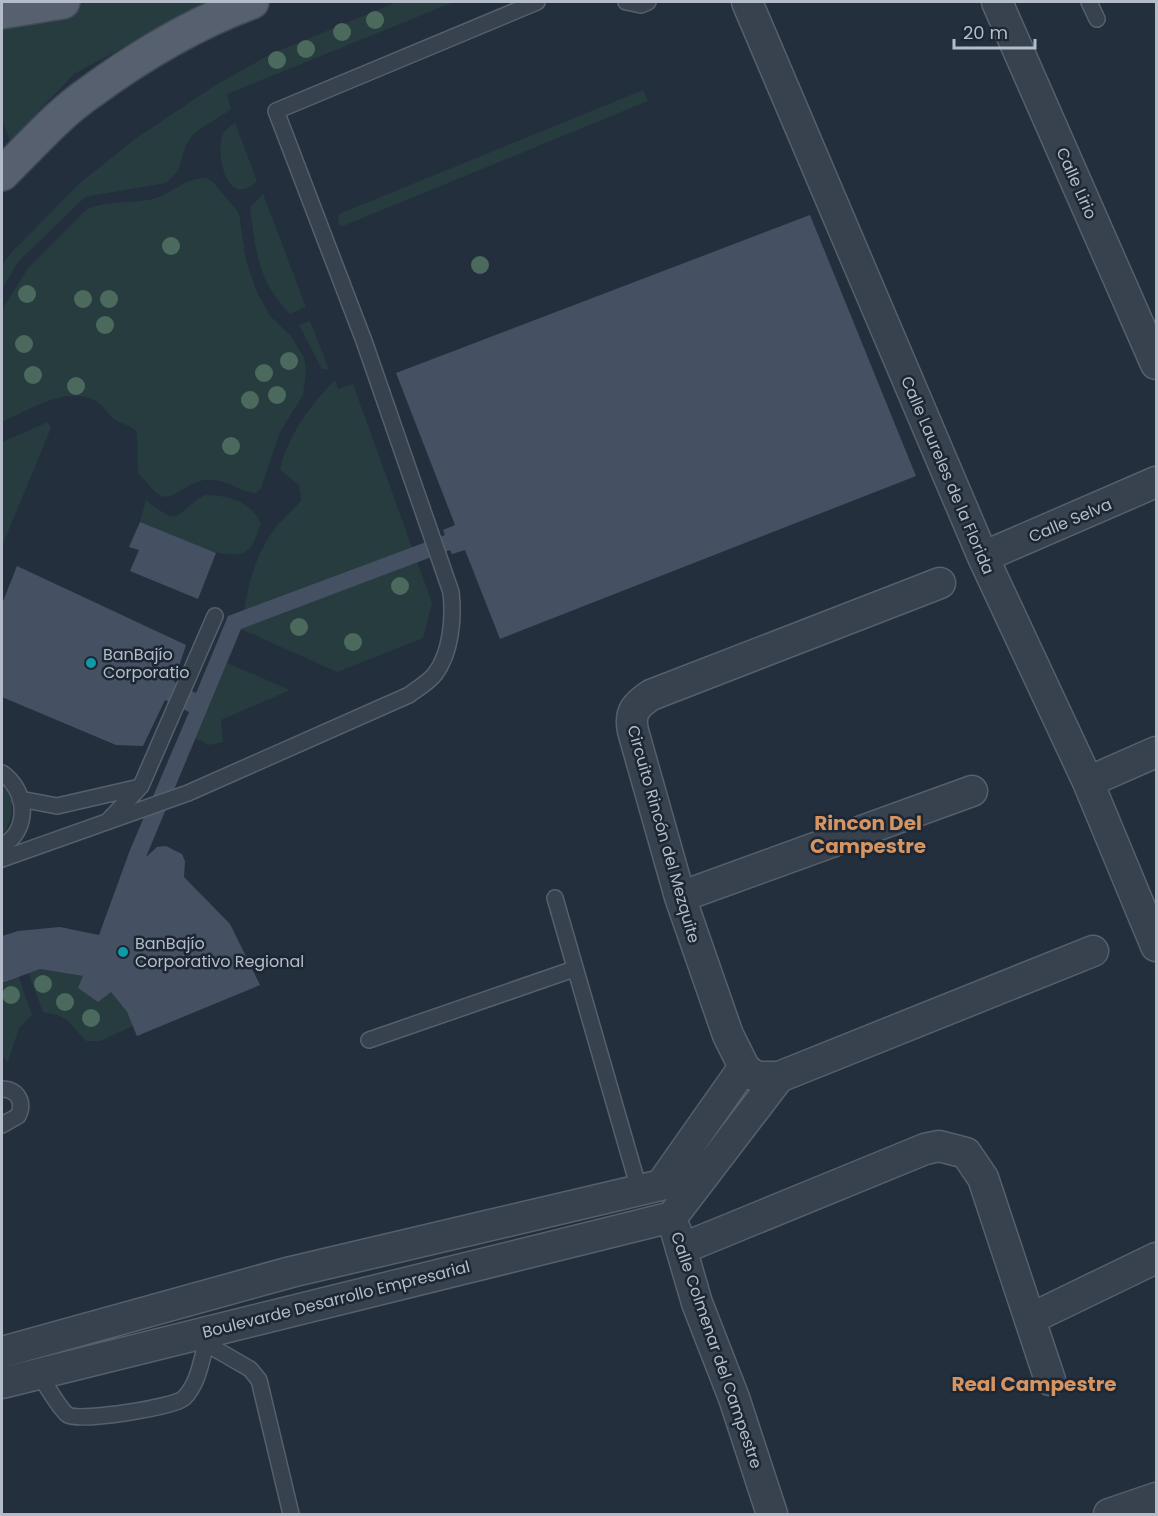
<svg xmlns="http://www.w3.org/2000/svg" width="1158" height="1516" font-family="Poppins,sans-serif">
<rect width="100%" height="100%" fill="#242f3e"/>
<path fill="#263c3f" d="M 2,2 L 208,2 L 74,74 L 10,141 L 2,119 Z
M 397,2 L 454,2 L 227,94 L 231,109 C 221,117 199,128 192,136 C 177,153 188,168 165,183 L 85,197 L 18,262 L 2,289 L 2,265 L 10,254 L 80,183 L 135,139 L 214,86 L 271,54 Z
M 643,90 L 648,101 L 343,226 L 338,225 L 339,214 Z
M 235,123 L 257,181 C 225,213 214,146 224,132 C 226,128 232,126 235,123 Z
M 206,178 L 213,182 L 239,213 L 246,261 L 257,292 L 270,316 L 291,336 L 304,358 L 306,370 L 303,395 L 280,432 L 261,488 L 256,493 C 240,493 228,478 204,480 C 190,482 180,495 164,497 L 156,493 L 138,473 L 137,433 C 132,424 122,425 114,419 C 106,413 104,405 94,400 C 65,386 28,411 2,422 L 2,310 L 28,268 L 87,209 C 108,200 131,204 153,199 C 174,193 184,178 206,178 Z
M 263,194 L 306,307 L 290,314 C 257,280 256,252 250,207 Z
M 310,321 L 329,369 L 322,369 L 299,325 Z
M 335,380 L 338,389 L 353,384 L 432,603 L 423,638 L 337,672 L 241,629 C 247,592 252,558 276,527 C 284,517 294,510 301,500 L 299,485 L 280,470 C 287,436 311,404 335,380 Z
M 48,422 L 51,428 L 2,546 L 2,442 Z
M 205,495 C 228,495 252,502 261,524 C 257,532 254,547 245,552 C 223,564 163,531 140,522 L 146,500 C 183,530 173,513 205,495 Z
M 227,663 L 290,690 L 221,720 L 223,742 L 209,745 L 195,738 Z
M 2,785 C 17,797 13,822 2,835 Z
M 40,969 L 83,976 L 79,988 L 111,992 L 127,1012 L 133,1026 L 100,1041 L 86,1041 L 68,1021 L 58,1015 L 43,1012 L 28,972 Z
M 18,975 L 32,1015 L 19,1028 L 8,1062 L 2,1056 L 2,984 Z"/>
<path fill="#455162" d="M 810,215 L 916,476 L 500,639 L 465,550 L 452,554 L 450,550 L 241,629 L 146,857 L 157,847 L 166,846 L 182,854 L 185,861 L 184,877 L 230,924 L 260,985 L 137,1036 L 127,1012 L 111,992 L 98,1002 L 78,988 L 83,976 L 40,969 L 2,983 L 2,936 L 18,931 L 60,927 L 99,935 L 130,850 L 189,712 L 165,700 L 143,746 L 116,745 L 2,697 L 2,604 L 17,566 L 186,645 L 174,682 L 196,693 L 228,616 L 445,535 L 443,530 L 455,525 L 396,373 Z
M 140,522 L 216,553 L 198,599 L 130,571 L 139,550 L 129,547 Z"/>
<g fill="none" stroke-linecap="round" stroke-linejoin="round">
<g stroke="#565f6c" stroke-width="18">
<path id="lane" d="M 626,2 L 641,5 L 648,2
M 1089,2 L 1097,19
M 2,773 C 28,791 30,830 2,846
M 20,799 L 57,806 L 140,787
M 108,821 L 141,786 L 215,616
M 2,859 L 188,793 L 409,695 C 417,689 429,682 435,674 C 451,653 454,618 451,592 L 364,341 L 276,111 L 537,2
M 555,898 L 639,1189
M 369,1040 L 574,969
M 2,1089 C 17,1089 25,1102 18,1116 L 2,1125
M 198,1339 L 250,1369 L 259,1380 L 291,1514
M 39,1374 C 45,1383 60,1410 68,1415 C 81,1422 175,1407 184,1398 C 198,1384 201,1362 206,1344"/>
</g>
<g stroke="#565f6c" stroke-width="33">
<path id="street" d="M 747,2 L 983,557 L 1088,782 L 1156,946
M 997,2 L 1156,364
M 983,557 L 1156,482
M 940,583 L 651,695 C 636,705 629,712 633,731 L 680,897 L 728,1035 L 744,1067 L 751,1074 L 760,1077 L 779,1077 L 1093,951
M 1088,782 L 1156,752
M 680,897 L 972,791
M 661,1185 L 744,1067
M 676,1231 L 697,1303 L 734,1398 L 772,1514
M 681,1249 L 925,1149 L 939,1146 L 966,1153 L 983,1178 L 1050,1380
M 1030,1319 L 1156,1258
M 2,1352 L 291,1272 L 661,1185
M 2,1383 L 672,1217 L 779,1077
M 1109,1514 L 1156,1498"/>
</g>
<g stroke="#414a57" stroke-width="36">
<path id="primary" d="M 2,12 L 63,2
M 2,174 C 30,147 57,115 89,93 C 138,57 195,23 252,2"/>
</g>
<use href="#lane" stroke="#38414e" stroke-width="15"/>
<use href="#street" stroke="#38414e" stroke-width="30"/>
<use href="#primary" stroke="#56606e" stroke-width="33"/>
</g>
<g fill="#4b6a5d">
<circle cx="375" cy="20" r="9"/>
<circle cx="342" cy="32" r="9"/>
<circle cx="306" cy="49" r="9"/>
<circle cx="277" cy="60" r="9"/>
<circle cx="171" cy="246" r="9"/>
<circle cx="480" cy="265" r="9"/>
<circle cx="27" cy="294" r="9"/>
<circle cx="83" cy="299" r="9"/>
<circle cx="109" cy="299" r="9"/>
<circle cx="105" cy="325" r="9"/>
<circle cx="24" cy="344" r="9"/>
<circle cx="289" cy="361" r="9"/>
<circle cx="264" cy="373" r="9"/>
<circle cx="33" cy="375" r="9"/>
<circle cx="76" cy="386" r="9"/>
<circle cx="277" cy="395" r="9"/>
<circle cx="250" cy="400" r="9"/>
<circle cx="231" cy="446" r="9"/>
<circle cx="400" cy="586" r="9"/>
<circle cx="299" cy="627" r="9"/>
<circle cx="353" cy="642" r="9"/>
<circle cx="43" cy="984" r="9"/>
<circle cx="11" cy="995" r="9"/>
<circle cx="65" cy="1002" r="9"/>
<circle cx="91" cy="1018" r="9"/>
</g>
<g fill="#0f9aa8" stroke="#1d2633" stroke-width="2">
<circle cx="91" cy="663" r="6"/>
<circle cx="123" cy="952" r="6"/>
</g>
<g text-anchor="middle" stroke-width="5" stroke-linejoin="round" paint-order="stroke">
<g font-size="16" fill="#b4bcc9" stroke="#1d2633">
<text transform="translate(1077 183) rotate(66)" y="6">Calle Lirio</text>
<text transform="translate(948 475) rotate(67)" y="6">Calle Laureles de la Florida</text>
<text transform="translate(1070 520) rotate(-23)" y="6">Calle Selva</text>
<text transform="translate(664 834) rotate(74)" y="6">Circuito Rincón del Mezquite</text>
<text transform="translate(336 1299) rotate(-14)" y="6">Boulevarde Desarrollo Empresarial</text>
<text transform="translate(717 1350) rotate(71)" y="6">Calle Colmenar del Campestre</text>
</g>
<g font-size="16" fill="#b4bcc9" stroke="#1d2633" text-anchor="start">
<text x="103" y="660">BanBajío<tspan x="103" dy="18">Corporatio</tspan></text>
<text x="135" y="949">BanBajío<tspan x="135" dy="18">Corporativo Regional</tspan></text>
</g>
<g font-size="20" font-weight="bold" fill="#d59563" stroke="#1d2633">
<text x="868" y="830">Rincon Del<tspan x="868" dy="23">Campestre</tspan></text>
<text x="1034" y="1391">Real Campestre</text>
</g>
</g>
<rect width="1158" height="1516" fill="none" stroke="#b4bcc9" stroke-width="6"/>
<path d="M954 39v9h81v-9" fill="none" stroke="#b4bcc9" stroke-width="3"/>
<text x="963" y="39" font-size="18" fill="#b4bcc9" stroke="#1d2633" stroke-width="4.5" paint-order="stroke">20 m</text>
</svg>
